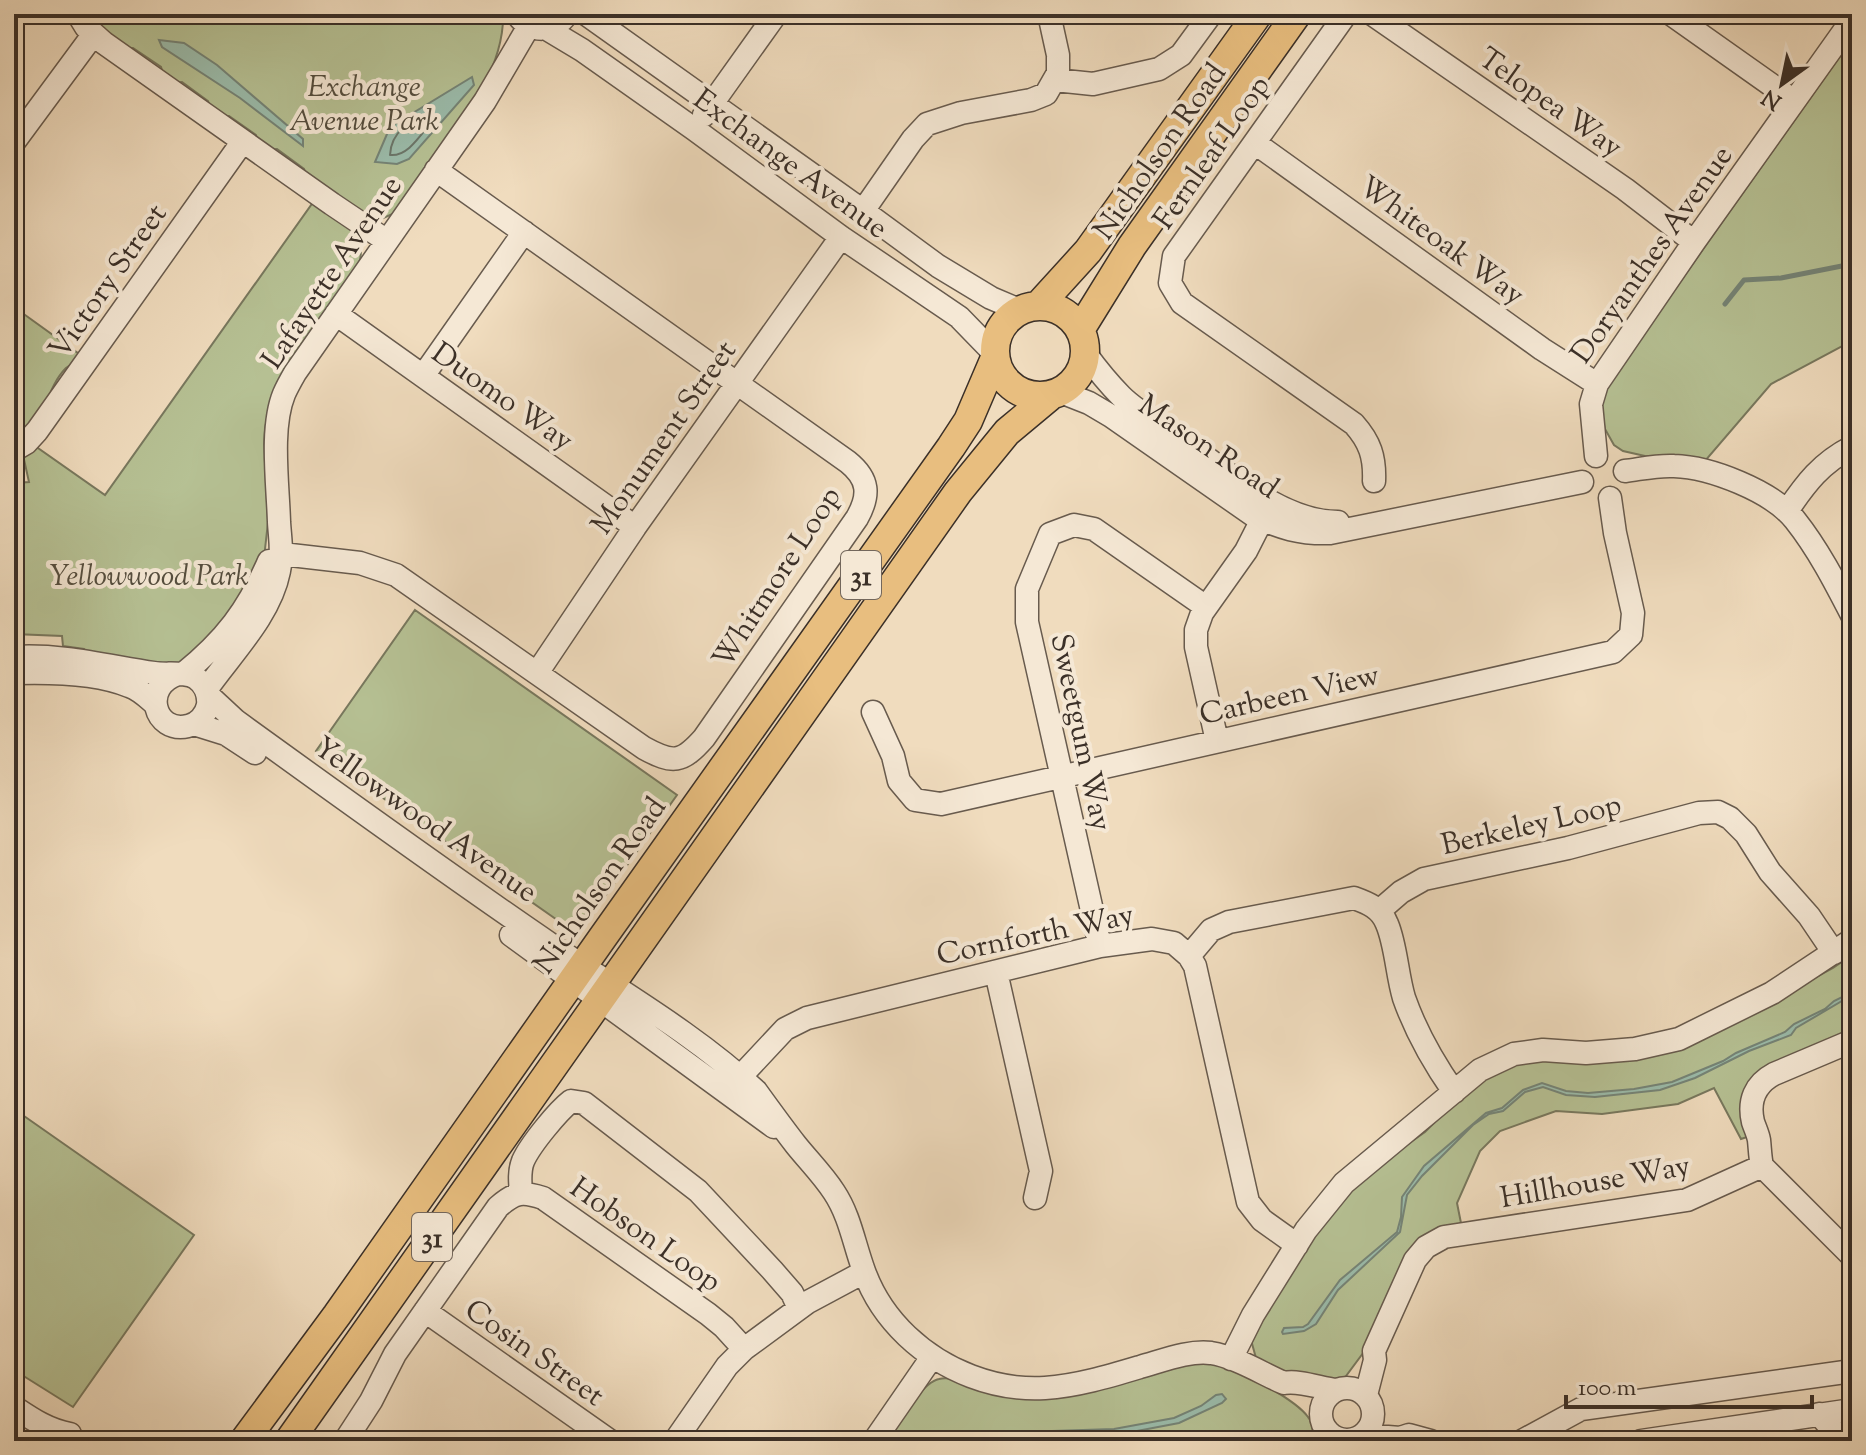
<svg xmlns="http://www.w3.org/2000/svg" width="1866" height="1455" font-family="'Sorts Mill Goudy',serif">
<rect width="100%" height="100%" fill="#f0dcbe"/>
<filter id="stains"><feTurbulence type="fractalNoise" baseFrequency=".0025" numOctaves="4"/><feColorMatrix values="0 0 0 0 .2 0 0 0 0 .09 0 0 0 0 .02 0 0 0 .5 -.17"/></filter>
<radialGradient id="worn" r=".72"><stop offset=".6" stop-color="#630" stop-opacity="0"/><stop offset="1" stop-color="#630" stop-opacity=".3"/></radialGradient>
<path fill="#b6c194" stroke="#78785e" stroke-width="2" d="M 86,14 L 503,14 C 504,40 494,66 483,88 L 395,213 L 381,219 L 374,220 L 307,177 L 304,169 L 277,149 L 268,150 L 258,143 L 256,135 L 229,116 L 220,117 L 211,110 L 208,101 L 182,82 L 173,83 L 164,77 L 161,67 L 133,48 L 125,49 Z
M 1852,39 L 1852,341 L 1771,384 L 1705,461 L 1645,456 L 1623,451 L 1614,445 L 1605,429 L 1600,408 L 1609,382 Z
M 314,201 C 337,218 369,231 359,264 L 284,370 L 271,403 L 265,428 L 264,444 L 268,522 L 264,558 L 228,625 L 180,665 L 89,655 L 84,649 L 63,646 L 62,636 L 14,634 L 14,483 L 29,482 L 23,455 L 35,446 L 105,495 Z
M 14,307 L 82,356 C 76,364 72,363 66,368 C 58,376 48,393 48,404 L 14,442 Z
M 415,610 L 677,795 L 596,909 L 590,906 L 585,914 L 590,918 L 584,926 L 570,929 L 316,751 Z
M 1852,955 L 1852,1031 L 1759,1072 L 1750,1136 L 1741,1139 L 1714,1088 L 1678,1104 L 1602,1114 L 1556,1111 L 1500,1131 L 1480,1151 L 1457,1203 L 1462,1228 L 1431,1236 L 1369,1345 L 1346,1376 L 1337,1382 L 1299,1380 L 1256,1358 L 1251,1340 L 1253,1331 L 1319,1229 L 1349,1191 L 1374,1168 L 1425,1132 L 1458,1099 L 1483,1080 L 1510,1064 L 1735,1021 L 1833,968 Z
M 14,1109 L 194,1235 L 73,1407 L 14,1370 Z
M 1186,1363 C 1196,1363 1208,1362 1217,1364 C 1238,1368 1296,1400 1308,1417 C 1314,1424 1313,1433 1312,1441 L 887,1441 L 888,1438 C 899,1422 921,1383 939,1379 C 950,1376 962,1382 972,1386 Z"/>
<path fill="#9bbcab" stroke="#758477" stroke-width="2" d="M 159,40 L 184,43 L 217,65 L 303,139 L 303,146 L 240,98 L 162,47 Z
M 472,77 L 474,85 L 409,159 L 397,164 L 375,162 L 390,127 Z
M 1852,992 L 1852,995 L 1796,1028 L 1791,1035 L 1749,1051 L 1695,1078 L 1660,1090 L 1595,1097 L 1566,1095 L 1543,1087 L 1525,1092 L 1503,1111 L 1489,1114 L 1473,1125 L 1422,1176 L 1407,1195 L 1400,1232 L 1338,1290 L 1316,1324 L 1304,1331 L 1283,1334 L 1282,1332 L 1284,1328 L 1303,1327 L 1308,1324 L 1340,1280 L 1397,1232 L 1401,1217 L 1402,1197 L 1424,1166 L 1486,1113 L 1502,1108 L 1523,1090 L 1542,1083 L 1566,1091 L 1588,1093 L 1634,1089 L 1672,1082 L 1723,1061 L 1736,1053 L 1785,1032 L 1794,1024 L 1825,1009 L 1834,1001 Z
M 1222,1394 L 1226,1399 L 1222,1403 L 1179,1423 L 1116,1435 L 1098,1437 L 1055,1436 L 1018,1441 L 978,1441 L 1052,1431 L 1114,1429 L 1174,1418 L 1201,1406 L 1216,1395 Z"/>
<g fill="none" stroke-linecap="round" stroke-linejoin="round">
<path stroke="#6b766a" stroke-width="2" d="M 431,112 L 434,115 L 434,119 C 422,132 409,157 390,155 C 391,131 410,121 431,112 Z"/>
<path stroke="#758477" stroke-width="5" d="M 1725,304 L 1744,280 L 1781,278 L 1852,264"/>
<g stroke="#685b4e" stroke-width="25">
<path id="minor" d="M 78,14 L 86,27 L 104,43 L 332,204 L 387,241
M 517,14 C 530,34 554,33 567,14
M 586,14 L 863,211 L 938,266 L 991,298 L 1019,310
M 1346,14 L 1174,256 L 1170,283 L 1182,303 L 1354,424 C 1370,442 1375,457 1374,481
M 1372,14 L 1625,189 L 1694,242
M 1671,14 L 1794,101
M 547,29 L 582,50 L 694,129 L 841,237 L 959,317 L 994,353
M 1055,80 L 1093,84 L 1159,69 L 1181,55 L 1211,14
M 704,115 L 776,14
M 14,142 L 93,35
M 1255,143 L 1542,349 L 1597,384
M 863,211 L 913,139 L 927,124 L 961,113 L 1031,100 L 1046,94 L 1058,73 L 1058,55 L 1049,14
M 336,314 L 635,527
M 1085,353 C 1096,368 1108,383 1121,396 C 1138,413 1162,425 1181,439 C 1226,471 1281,522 1338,522
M 423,376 L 524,232
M 1061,392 L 1089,403 L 1111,416 L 1253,515 C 1280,528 1300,534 1330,533 L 1582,482
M 14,450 L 26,443 L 37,431 L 243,141
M 1596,456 L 1591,404 L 1597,384 L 1694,242 L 1852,20
M 1625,471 C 1641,469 1657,465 1674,466 C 1710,467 1772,491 1795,520 C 1818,549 1835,582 1852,615
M 1787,511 C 1806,483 1821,463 1852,447
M 282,554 L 360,563 L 396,575 L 644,748 C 673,764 682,763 704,738 L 857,518 C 870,495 869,479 848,462 L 436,170
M 14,657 C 62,654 107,666 154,673 C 167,675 184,671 196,678 C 205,684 209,695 208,705 C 206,715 198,724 188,726 C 154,734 141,686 178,674
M 14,673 C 47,672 98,673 129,686 C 139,689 147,697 155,704
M 537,673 L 635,527 L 841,237
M 183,674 C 225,640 248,610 269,561
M 206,690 C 232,653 270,616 279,571 C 283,554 280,539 279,522 C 278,485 270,428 284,394 C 287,387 291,380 295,373 L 485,101 L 529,26
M 208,695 L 236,721 C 341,797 446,873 553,946 C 621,992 696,1035 756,1091 C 769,1109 782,1127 796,1145 C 808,1160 823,1175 834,1192 C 850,1216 854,1244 864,1271 C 873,1296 888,1318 907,1336 C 944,1371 995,1391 1045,1388 C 1077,1386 1110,1376 1140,1367 C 1162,1361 1189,1350 1211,1353 C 1236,1357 1261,1373 1284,1383 C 1299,1380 1320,1388 1336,1390
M 873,712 L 893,756 L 899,781 L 915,800 L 941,804 L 1613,652 L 1631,635 L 1633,613 L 1615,533 L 1610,498
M 194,724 L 226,734 L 255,753
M 1217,741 L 1196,647 L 1196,630 L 1202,613 L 1246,551 L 1269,506
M 1379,911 L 1401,892 L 1424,879 L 1568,848 L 1699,813 L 1718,812 L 1730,818 L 1746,834 L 1770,872 L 1809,916 L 1834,953
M 511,935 L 774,1127
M 1100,946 L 1027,622 L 1027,589 L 1050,534 L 1074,525 L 1094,529 L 1206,607
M 1189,956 L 1211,930 L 1229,922 L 1354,898 C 1368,903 1381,908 1387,924 C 1396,945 1397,975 1404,998 C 1416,1032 1433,1062 1454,1092
M 996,972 L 1041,1171 L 1035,1198
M 741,1076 L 785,1029 L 807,1018 L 1100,946 L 1152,939 L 1174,943 L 1189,956 L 1195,966 L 1248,1202 L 1262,1220 L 1297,1245
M 1762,1166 C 1760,1157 1760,1149 1759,1140 C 1758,1134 1755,1128 1753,1122 C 1748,1101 1755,1084 1774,1074 L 1852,1041
M 521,1193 C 520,1182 519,1171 523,1161 C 530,1145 558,1111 571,1101 L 584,1103 L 698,1191 L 772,1270 L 792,1293 L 799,1308
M 425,1311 L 610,1441
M 1231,1359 L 1253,1315 L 1306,1230 L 1344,1183 L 1480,1070 L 1514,1054 L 1543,1050 L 1586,1053 L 1635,1049 L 1679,1039 L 1772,993 L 1852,940
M1321 1414a26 26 0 1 1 52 0a26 26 0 1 1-52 0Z
M 1366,1395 L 1375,1360 L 1374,1351 L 1415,1260 L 1426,1247 L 1444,1237 L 1687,1200 L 1762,1166 L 1852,1256
M 14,1407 C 32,1419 48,1430 70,1434
M 1819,1414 L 1835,1433 L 1840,1441
M 1363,1435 L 1400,1438 L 1409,1435 L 1431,1441
M 345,1441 L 371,1401 L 395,1354 L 498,1207 C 515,1192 522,1191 543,1198 L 708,1314 L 724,1327 L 744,1349
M 675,1441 L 727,1366 L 744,1349 L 808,1302 L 864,1272
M 874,1441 L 932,1357
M 1522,1441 L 1581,1409 L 1852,1371
M 1641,1441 L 1852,1410"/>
</g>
<g stroke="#3b3028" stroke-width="31">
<path id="major" d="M995 351a45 45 0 1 1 90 0a45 45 0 1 1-90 0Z
M 1038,306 L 1088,251 L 1258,14
M 1080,330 L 1132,246 L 1297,14
M 244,1441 L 337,1315 L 603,937 L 951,447 L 968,421 L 995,358
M 289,1441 L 958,492 L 1007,432 L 1049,397"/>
</g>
<use href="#minor" stroke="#f5e8d5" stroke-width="22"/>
<use href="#major" stroke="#e8be7f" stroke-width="28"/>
</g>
<g text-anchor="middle" stroke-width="8" stroke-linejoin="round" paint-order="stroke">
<g fill="#f5e8d5" stroke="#73675c" stroke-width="2">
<rect x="841" y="551" width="40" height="48" rx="6"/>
<rect x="412" y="1213" width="40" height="48" rx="6"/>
</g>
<g font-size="28" font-weight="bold" fill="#3b3028">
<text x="861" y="585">31</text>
<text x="432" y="1247">31</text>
</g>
<g font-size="30" font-style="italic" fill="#544d3e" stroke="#f5e8d5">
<text x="364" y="96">Exchange<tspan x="364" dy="34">Avenue Park</tspan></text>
<text x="149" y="585">Yellowwood Park</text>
</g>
<g font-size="30" fill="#3b3028" stroke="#f5e8d5">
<text transform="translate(1551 102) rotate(35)" y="10">Telopea Way</text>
<text transform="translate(1159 151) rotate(-55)" y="10">Nicholson Road</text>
<text transform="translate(1211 152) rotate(-55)" y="10">Fernleaf Loop</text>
<text transform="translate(791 163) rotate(36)" y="10">Exchange Avenue</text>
<text transform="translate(1442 240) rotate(36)" y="10">Whiteoak Way</text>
<text transform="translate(1651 254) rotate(-55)" y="10">Doryanthes Avenue</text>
<text transform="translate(331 272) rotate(-56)" y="10">Lafayette Avenue</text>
<text transform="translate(107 281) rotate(-55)" y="10">Victory Street</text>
<text transform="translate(503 396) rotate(35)" y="10">Duomo Way</text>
<text transform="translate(663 437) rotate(-55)" y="10">Monument Street</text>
<text transform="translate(1209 446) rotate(34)" y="10">Mason Road</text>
<text transform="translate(776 577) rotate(-57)" y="10">Whitmore Loop</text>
<text transform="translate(1289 694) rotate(-13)" y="10">Carbeen View</text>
<text transform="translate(1082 732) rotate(78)" y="10">Sweetgum Way</text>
<text transform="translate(426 819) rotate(35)" y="10">Yellowwood Avenue</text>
<text transform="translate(1531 824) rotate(-13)" y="10">Berkeley Loop</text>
<text transform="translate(599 885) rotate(-55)" y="10">Nicholson Road</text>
<text transform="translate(1035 934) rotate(-12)" y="10">Cornforth Way</text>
<text transform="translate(1595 1181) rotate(-10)" y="10">Hillhouse Way</text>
<text transform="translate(646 1234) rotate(35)" y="10">Hobson Loop</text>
<text transform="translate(535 1352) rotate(35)" y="10">Cosin Street</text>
</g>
</g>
<rect width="1866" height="1455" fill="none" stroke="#f0dcbe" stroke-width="48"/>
<rect x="16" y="16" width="1834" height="1423" fill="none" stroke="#3b3028" stroke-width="4"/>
<rect x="24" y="24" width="1818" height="1407" fill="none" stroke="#3b3028" stroke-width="2"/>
<g transform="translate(1782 84) rotate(213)" stroke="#f5e8d5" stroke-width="6" paint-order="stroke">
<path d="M0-6L14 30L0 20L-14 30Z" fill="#3b3028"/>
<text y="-12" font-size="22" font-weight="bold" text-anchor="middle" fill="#3b3028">N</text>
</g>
<path d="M1566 1395v12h246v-12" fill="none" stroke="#3b3028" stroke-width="4"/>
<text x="1578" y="1395" font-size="24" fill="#3b3028" stroke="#f5e8d5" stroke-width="6" paint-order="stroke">100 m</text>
<rect width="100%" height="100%" filter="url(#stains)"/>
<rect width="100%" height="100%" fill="url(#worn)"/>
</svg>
